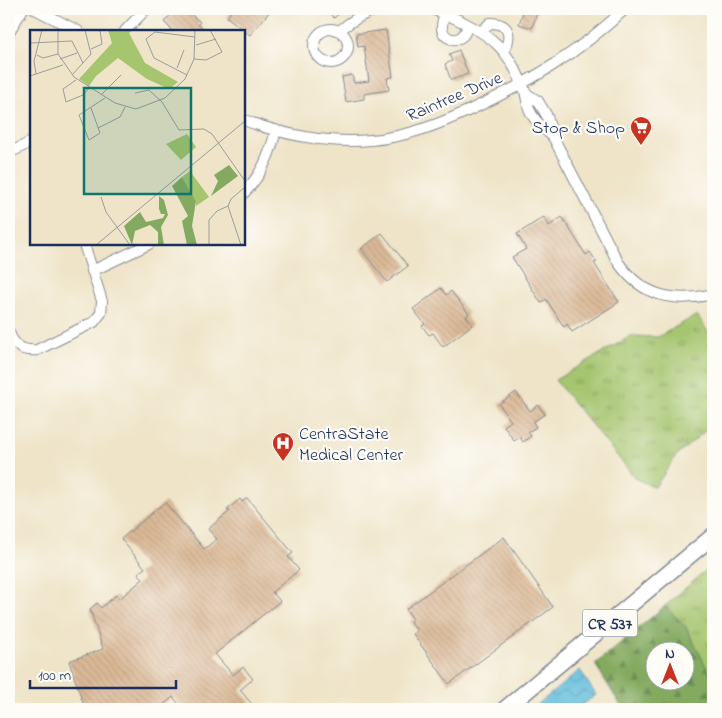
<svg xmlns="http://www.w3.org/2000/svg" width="722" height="718" font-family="'Indie Flower',sans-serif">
<defs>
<pattern id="grass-tufts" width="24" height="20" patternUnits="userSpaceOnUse" patternTransform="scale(1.25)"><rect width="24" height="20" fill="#a5c56e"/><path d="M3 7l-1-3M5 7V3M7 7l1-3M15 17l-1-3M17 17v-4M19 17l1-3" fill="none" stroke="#86a05e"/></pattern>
<pattern id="forest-firs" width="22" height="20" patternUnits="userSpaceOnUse" patternTransform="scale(1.25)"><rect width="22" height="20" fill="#84aa61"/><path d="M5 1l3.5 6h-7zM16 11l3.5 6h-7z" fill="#6b8b53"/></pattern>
<pattern id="water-waves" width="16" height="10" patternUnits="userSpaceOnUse" patternTransform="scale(1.25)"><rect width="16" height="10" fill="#5dbbdb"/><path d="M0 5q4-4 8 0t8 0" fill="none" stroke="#4c98b5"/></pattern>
<pattern id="building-back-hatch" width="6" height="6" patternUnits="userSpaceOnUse" patternTransform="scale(1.25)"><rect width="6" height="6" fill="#dbb996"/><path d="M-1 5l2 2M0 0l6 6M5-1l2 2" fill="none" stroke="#bb9f84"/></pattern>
</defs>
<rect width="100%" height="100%" fill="#fdfcf7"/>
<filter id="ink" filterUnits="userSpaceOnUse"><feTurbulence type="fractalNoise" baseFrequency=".02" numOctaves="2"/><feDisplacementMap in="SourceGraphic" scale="10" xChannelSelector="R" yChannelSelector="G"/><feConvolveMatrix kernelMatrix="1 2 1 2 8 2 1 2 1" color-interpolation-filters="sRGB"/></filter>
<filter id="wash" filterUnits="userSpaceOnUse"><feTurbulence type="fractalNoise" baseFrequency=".0096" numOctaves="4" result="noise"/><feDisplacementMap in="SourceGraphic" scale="20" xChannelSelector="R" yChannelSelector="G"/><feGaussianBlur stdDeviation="1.12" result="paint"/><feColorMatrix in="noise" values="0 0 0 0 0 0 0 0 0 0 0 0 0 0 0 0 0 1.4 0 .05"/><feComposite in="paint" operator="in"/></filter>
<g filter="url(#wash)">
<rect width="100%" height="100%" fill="#efe4c8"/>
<path fill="url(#grass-tufts)" stroke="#607a66" d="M 697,315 L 713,339 L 713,424 L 676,456 L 655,487 L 636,479 L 555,380 L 631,336 L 658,337 Z
M 713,564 L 713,680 L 685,626 L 665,606 Z"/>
<path fill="url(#forest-firs)" stroke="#506c60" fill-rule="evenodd" d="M 665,606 L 685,626 L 713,680 L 713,709 L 623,709 L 595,664 ZM 654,650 L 684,650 L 684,680 L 654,680 Z"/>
<path fill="url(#water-waves)" stroke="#3c759c" d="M 580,670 L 596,695 L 577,709 L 532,709 Z"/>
<g id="blocks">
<path fill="url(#building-back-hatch)" d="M 176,9 L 193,9 L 189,13 L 200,22 L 198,24 L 206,31 L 173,31 L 164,22 Z
M 233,9 L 272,9 L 250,35 L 227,17 Z
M 325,9 L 344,9 L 334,18 Z
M 524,9 L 538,9 L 532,28 L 519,24 Z
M 386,30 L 393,77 L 387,78 L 389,90 L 364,94 L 364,99 L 346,102 L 342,77 L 352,75 L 354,83 L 369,81 L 364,46 L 358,47 L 356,34 Z
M 459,50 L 468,74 L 451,80 L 445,64 L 452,61 L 449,54 Z
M 544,217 L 549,226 L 562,217 L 586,255 L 590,252 L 597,262 L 594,263 L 619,302 L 572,332 L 567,324 L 564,327 L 546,299 L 541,303 L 512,257 L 526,249 L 517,234 Z
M 382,233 L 408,266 L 387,282 L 361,249 Z
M 441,288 L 446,295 L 451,291 L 469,314 L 466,316 L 472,325 L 443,347 L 433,333 L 429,335 L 422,326 L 425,324 L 413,309 Z
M 516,392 L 530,411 L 538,405 L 545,414 L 533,422 L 536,427 L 528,432 L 531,436 L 523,442 L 520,437 L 514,441 L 504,426 L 511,421 L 499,404 Z
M 247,498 L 293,553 L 288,557 L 299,570 L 272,592 L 280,601 L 215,654 L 233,675 L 243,667 L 253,679 L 240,690 L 256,709 L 183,709 L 173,697 L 158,709 L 85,709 L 69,661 L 103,649 L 90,609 L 97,603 L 101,608 L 116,595 L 119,599 L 143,579 L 138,573 L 145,568 L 121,539 L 165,502 L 204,549 L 217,539 L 208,529 L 230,511 L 227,510 L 240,499 L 242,502 Z
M 504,537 L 553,607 L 449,684 L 413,634 L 417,631 L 410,621 L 413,619 L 406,609 Z"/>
</g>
</g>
<g filter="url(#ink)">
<use href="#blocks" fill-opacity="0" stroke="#858a93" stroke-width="1"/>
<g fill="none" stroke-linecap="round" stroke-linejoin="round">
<g stroke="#858a93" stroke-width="12">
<path id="street" d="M 35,9 L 78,31
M 431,9 C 442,12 452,17 463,22 C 495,38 507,50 522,83 C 526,91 526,97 528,105 C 531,118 541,126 551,135
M 446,14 C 444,17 442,22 442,26 C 441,35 451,42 459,38 C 465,36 466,30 468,25
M314 46a17 17 0 1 1 34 0a17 17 0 1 1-34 0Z
M 125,31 L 146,9
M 339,31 C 351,21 363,13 379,9
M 482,31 L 490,23 C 510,23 512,36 504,51
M 9,32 L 23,9
M 527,94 L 538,101 L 547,116 L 552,135 L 618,262 C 642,297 674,303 713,294
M 244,120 C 283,135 329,144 371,140 C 407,137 440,124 472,109 C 530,82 578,53 625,9
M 9,153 L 31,142
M 244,193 C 262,174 270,155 276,130
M 92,271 L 149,244
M 9,332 C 13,345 22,352 37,350 L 94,322 L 101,313 L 102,301 L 84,244"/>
</g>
<g stroke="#858a93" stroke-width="18">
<path id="primary" d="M 505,709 L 713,536"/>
</g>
<use href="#street" stroke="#fff" stroke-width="10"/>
<use href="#primary" stroke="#fff" stroke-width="15"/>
</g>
</g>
<defs>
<g id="supermarket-pin" transform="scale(1.125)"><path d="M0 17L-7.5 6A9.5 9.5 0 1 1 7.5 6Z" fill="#c8321e" stroke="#fdfcf7"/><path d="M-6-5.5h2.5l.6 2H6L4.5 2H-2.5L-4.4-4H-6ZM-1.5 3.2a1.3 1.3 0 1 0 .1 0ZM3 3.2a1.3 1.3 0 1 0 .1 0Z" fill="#fff"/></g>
<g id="hospital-pin" transform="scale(1.125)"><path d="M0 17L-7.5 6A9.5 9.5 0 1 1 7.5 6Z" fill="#c8321e" stroke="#fdfcf7"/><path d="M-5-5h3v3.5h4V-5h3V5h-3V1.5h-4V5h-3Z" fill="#fff"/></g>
</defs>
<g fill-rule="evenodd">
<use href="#supermarket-pin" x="641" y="127"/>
<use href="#hospital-pin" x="283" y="443"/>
</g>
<g text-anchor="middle" stroke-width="4.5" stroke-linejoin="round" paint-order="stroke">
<rect fill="#fdfcf7" stroke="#5f6c8c" stroke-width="1" x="582.5" y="609.5" width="55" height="27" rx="4"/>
<g font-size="16" font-weight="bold" fill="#1b2f5e">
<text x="610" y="629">CR 537</text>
</g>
<g font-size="18" fill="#1b2f5e" stroke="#fdfcf7">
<text transform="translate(454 96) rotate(-23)" y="6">Raintree Drive</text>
</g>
<g font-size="18" fill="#1b2f5e" stroke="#fdfcf7" text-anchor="end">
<text x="625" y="133">Stop &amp; Shop</text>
<text x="299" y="439" text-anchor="start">CentraState<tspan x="299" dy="21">Medical Center</tspan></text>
</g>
</g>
<g transform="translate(30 30)">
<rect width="215" height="215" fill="#efe4c8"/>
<path d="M 78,0 L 103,0 L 99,3 L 115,33 L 148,52 L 139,59 L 117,49 L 88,28 L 66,46 L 59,56 L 49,49 L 82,13 ZM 157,104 L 166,117 L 151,130 L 136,114 ZM 160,141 L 179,167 L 166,176 L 166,171 L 152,147 Z" fill="#a5c56e"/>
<path d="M 199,135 L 208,146 L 181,166 L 188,151 L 184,145 ZM 152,147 L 166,171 L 162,196 L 167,215 L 157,215 L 152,191 L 158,186 L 142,156 ZM 129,166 L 134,170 L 138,185 L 131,197 L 134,215 L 128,215 L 128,202 L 120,195 L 105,201 L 102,215 L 94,196 L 110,182 L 116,192 L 133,188 L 135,184 L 131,184 L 129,179 Z" fill="#84aa61"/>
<path fill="none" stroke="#9a9c9e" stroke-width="1" d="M 28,0 L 28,24 L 44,47 L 85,73 L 106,79 L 135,68 L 155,49 L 164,29 L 165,0M 0,13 L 42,11 L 53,33M 166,15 L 186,9M 61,19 L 72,14 L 70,0M 7,25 L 13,28 L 28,24M 30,29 L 47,23M 164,29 L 176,30 L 192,22 L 180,0M 147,38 L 154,20M 6,44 L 4,31 L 12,0M 42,45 L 61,24 L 55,0M 157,45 L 124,28 L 116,9 L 125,2 L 165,7M 0,46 L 33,35M 46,50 L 33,59 L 36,72 L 53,65 L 58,59M 105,63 L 119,60 L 132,72M 71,65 L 91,45M 132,72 L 149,100 L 174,99 L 182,104 L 215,151M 61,78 L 70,103 L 59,110 L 49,85 L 75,68M 68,98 L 90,87 L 95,77M 71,167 L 76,182 L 100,215M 66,215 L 215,91M 179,215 L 179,190 L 187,181 L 198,176M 211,215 L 198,176 L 201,169 L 215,157"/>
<path fill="#0f766e" fill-opacity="0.15" stroke="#0f766e" stroke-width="2.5" d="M 54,58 L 161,58 L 161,164 L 54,164 Z"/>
<rect width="215" height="215" fill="none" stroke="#1b2f5e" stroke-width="2.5"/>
</g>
<rect width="722" height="718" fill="none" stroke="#fdfcf7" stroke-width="30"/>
<g transform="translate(670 666)"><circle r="24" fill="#fdfcf7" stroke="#a3aaba"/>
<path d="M0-4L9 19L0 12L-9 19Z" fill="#c8321e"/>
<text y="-8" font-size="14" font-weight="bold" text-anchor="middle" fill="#1b2f5e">N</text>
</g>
<path d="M30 680v8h146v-8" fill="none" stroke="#1b2f5e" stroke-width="2.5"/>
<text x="38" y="680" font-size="15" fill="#1b2f5e" stroke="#fdfcf7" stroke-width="4" paint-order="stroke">100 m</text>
</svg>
